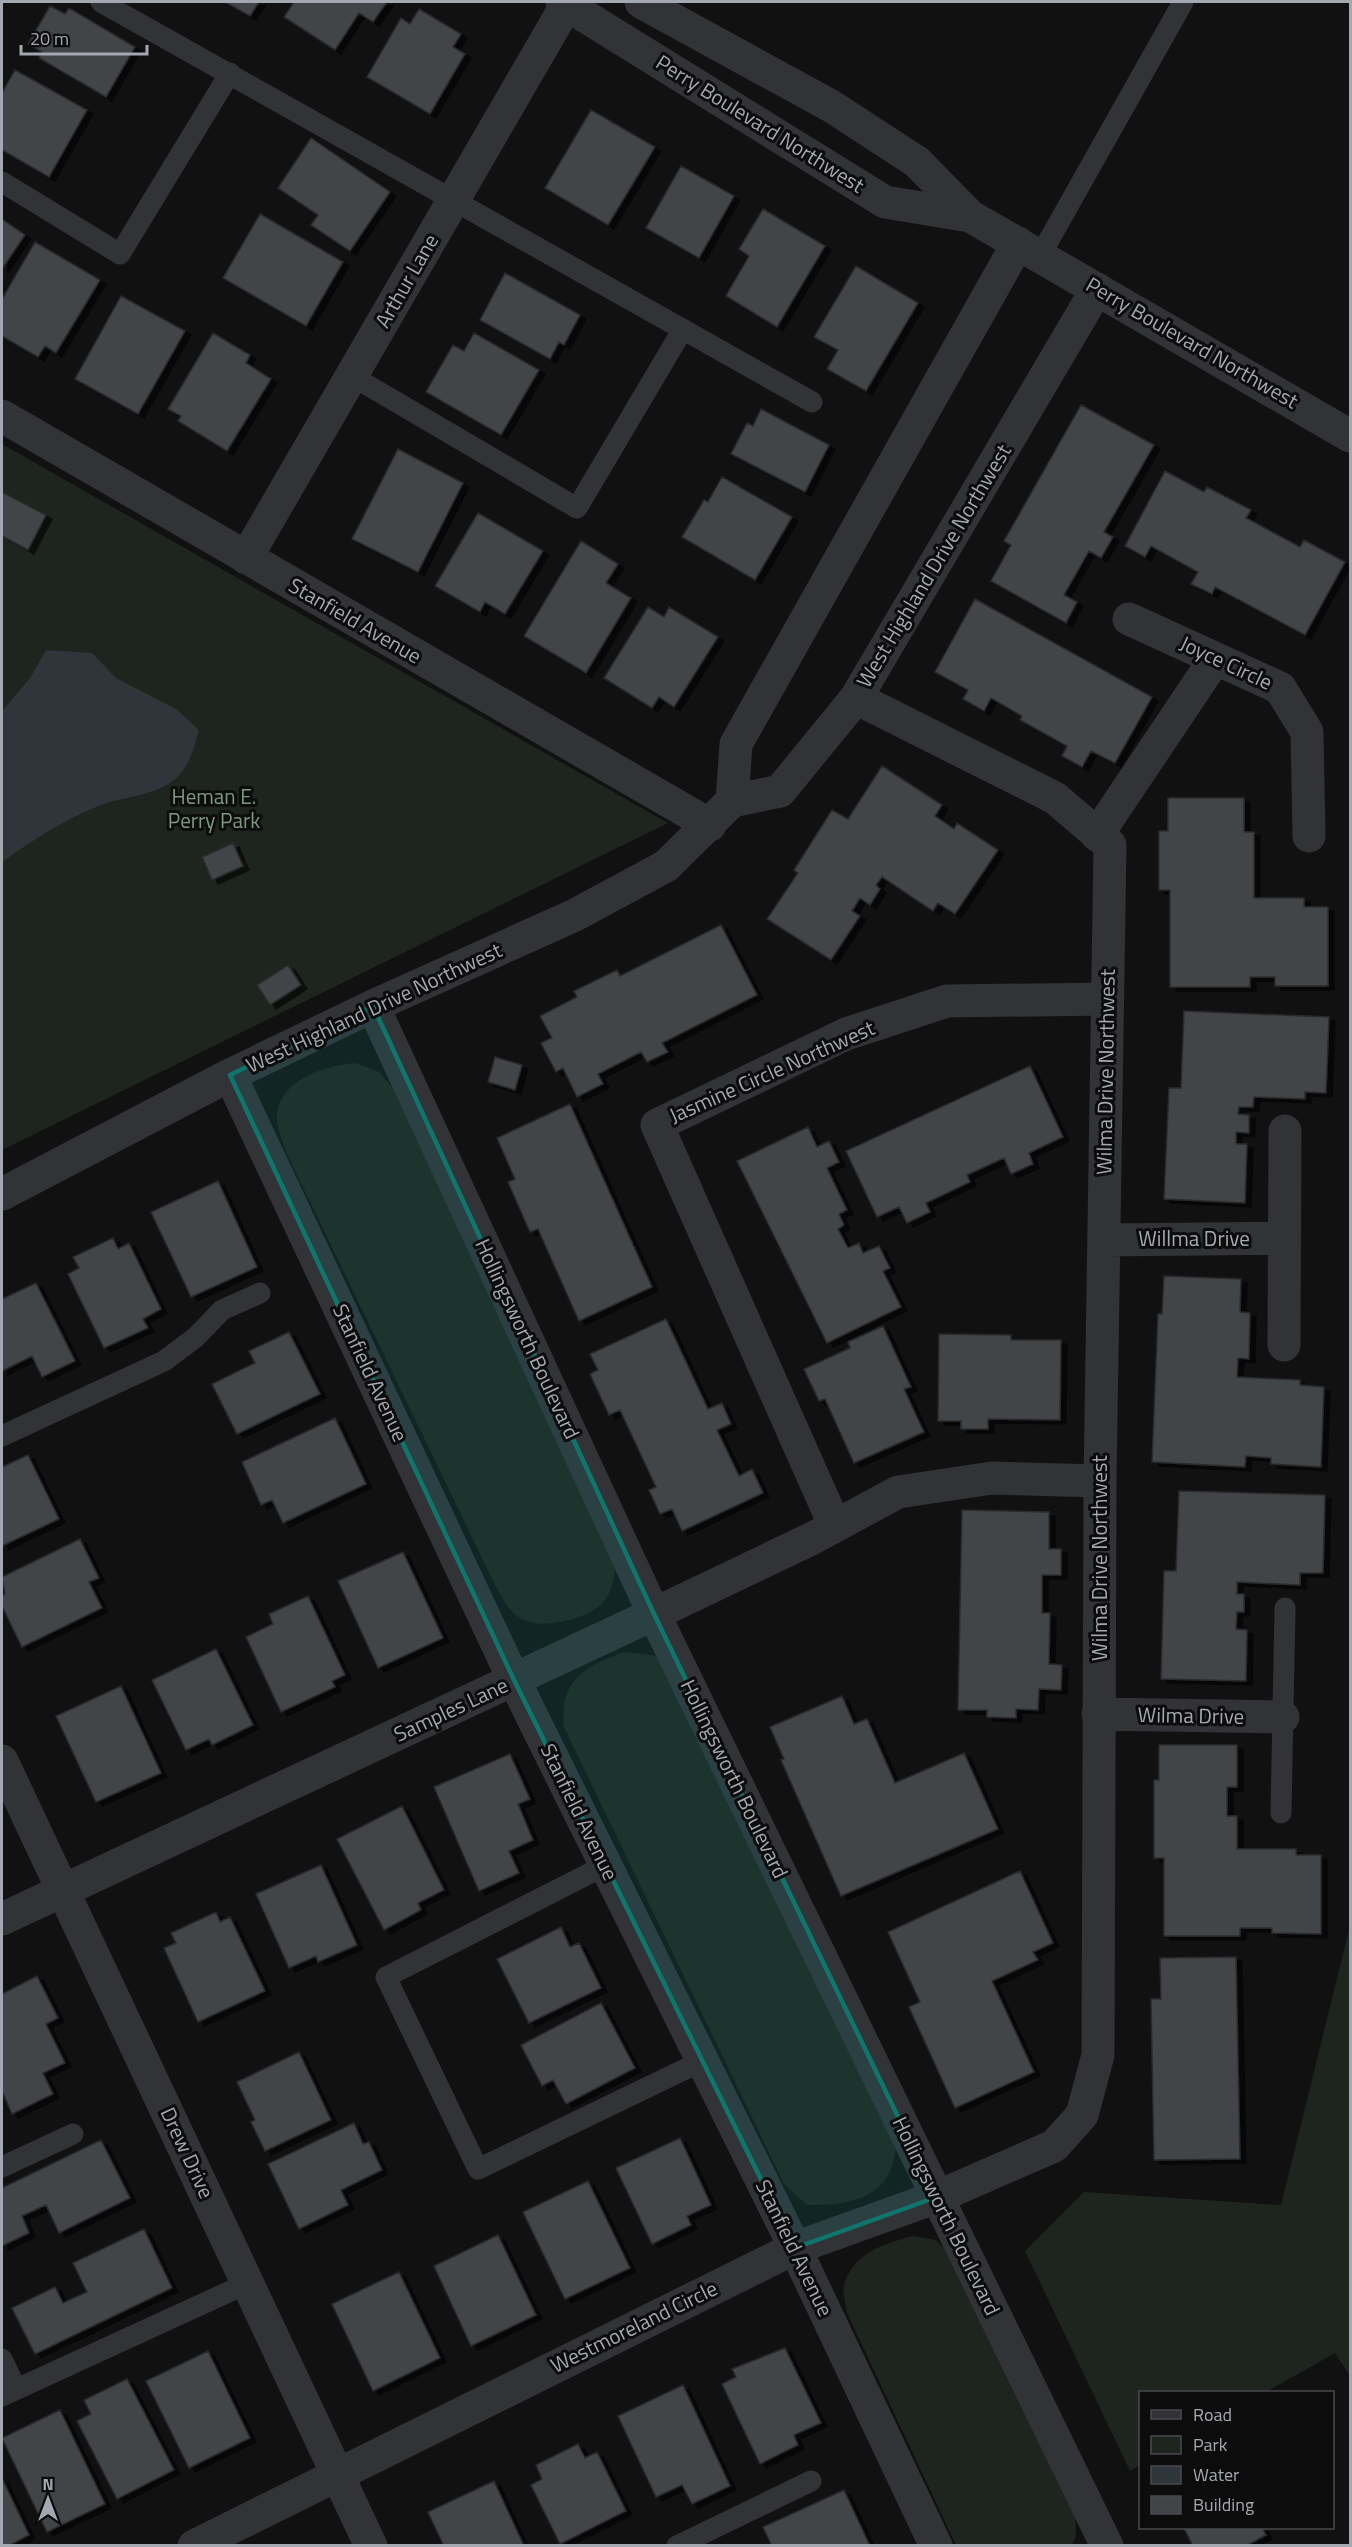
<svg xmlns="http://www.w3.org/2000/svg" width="1352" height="2547" font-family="'Titillium Web',sans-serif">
<defs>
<filter id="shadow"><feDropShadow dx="6" dy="4" stdDeviation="0" flood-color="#0009"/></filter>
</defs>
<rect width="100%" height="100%" fill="#111112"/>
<path fill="#1e241e" d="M 2,444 L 668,823 L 2,1150 Z
M 356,1063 L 379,1072 L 392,1087 L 496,1302 L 616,1565 C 614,1576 613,1590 605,1600 C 592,1618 544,1630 524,1620 C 508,1613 501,1595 493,1581 L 287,1154 C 284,1144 278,1132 277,1122 C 274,1081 325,1065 356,1063 Z
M 625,1652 L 653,1655 L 667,1665 L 896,2143 C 894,2197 853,2206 807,2205 L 784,2184 L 563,1725 C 564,1716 563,1704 566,1696 C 575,1670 602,1660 625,1652 Z
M 1350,1926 L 1350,2376 L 1335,2353 L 1266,2392 L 1140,2392 L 1140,2465 L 1130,2471 L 1025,2251 L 1084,2192 L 1281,2205 Z
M 913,2236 L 936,2240 L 952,2257 L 1075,2512 L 1076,2536 L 1072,2545 L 956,2545 L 847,2313 C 846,2304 842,2293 844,2285 C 853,2253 885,2243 913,2236 Z"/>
<path fill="#2e363b" d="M 46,650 L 92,653 L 116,678 L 176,709 L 199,730 C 195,744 191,761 181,773 C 162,796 128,795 101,805 C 65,819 33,840 2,862 L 2,711 L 30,678 Z"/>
<path fill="#434447" stroke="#2b2b2e" stroke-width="1.5" filter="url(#shadow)" d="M 225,2 L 259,2 L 250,16 Z
M 294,2 L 387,2 L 373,22 L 359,13 L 335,50 L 284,17 Z
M 50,6 L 65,14 L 69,8 L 135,47 L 106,97 L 39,58 L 42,52 L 28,44 Z
M 419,9 L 461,34 L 453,47 L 465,54 L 430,114 L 367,77 L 401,18 L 410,24 Z
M 15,70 L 87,110 L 49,177 L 2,150 L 2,93 Z
M 591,110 L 655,147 L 608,225 L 545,188 Z
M 311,138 L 390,192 L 350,251 L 311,225 L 318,215 L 278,188 Z
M 681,166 L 734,196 L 699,258 L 646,228 Z
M 763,209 L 825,246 L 777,327 L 726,296 L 749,256 L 739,249 Z
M 260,214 L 343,262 L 306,326 L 223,278 Z
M 2,219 L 25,235 L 2,269 Z
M 35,242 L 100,280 L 56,353 L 45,346 L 38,357 L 2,336 L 2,299 Z
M 856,266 L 918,303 L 866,391 L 827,369 L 838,350 L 814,337 Z
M 505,273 L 580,315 L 564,345 L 559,342 L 550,359 L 480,320 Z
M 121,296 L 185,331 L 138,414 L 75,379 Z
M 213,333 L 250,355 L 246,363 L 271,379 L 227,451 L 178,421 L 181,416 L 168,409 Z
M 474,333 L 539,370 L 501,435 L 426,392 L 453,345 L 464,351 Z
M 1081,405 L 1154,445 L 1104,532 L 1113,537 L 1101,558 L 1089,551 L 1064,595 L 1077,602 L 1066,623 L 991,581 L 1011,545 L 1004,541 Z
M 761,409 L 829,445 L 805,492 L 731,454 L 747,423 L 753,426 Z
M 398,449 L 463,483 L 418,572 L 352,539 Z
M 1165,471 L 1204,492 L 1207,487 L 1251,510 L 1246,518 L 1300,547 L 1304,540 L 1345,562 L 1305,635 L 1215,587 L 1212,594 L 1191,584 L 1198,572 L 1151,546 L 1145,557 L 1125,546 Z
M 722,477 L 792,517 L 755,580 L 682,537 L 704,500 L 708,502 Z
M 2,492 L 46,515 L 28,550 L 2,536 Z
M 478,513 L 543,551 L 505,614 L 485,602 L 480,612 L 435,586 Z
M 581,541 L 618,564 L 606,583 L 631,598 L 586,673 L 524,636 Z
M 975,599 L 1152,697 L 1115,763 L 1091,751 L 1082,767 L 1062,756 L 1067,746 L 1020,720 L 1022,716 L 991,698 L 984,711 L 963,699 L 968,690 L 935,672 Z
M 648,607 L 664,617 L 669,607 L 718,637 L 674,707 L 659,697 L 652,708 L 604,678 Z
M 882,766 L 942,805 L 935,816 L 954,829 L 957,823 L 998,850 L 955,914 L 938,903 L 933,911 L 882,877 L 876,885 L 880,889 L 870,905 L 860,898 L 852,911 L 860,916 L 831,960 L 767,919 L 798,873 L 794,870 L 832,810 L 848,819 Z
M 1168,798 L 1244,798 L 1244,832 L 1254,832 L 1254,898 L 1304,898 L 1304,907 L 1328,907 L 1328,986 L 1275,986 L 1275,977 L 1250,977 L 1250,987 L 1170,987 L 1170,890 L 1159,890 L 1159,831 L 1168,831 Z
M 233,843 L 243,866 L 212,880 L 202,857 Z
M 721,925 L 757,995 L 662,1043 L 668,1052 L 647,1062 L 641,1052 L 598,1074 L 603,1084 L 577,1097 L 563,1068 L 556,1072 L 541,1043 L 552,1038 L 540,1016 L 577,997 L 574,991 L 617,970 L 620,976 Z
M 288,965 L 301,985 L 270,1005 L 257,985 Z
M 1184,1011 L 1329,1017 L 1326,1093 L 1305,1092 L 1305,1099 L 1254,1097 L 1253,1107 L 1239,1107 L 1238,1114 L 1249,1115 L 1249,1133 L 1236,1132 L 1236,1144 L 1247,1144 L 1245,1203 L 1164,1199 L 1169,1088 L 1181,1088 Z
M 495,1057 L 522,1065 L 515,1090 L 488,1082 Z
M 1030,1066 L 1063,1137 L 1029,1153 L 1033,1164 L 1011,1174 L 1004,1158 L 967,1175 L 970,1182 L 926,1203 L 930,1212 L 907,1223 L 899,1207 L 877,1217 L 846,1151 Z
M 570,1104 L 652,1287 L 579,1321 L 538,1229 L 530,1232 L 508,1182 L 515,1179 L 497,1138 Z
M 808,1127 L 817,1147 L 829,1141 L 839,1162 L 827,1168 L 847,1210 L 839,1214 L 844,1225 L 838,1229 L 848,1248 L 859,1243 L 863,1253 L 879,1246 L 890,1268 L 883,1271 L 901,1307 L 827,1343 L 737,1161 Z
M 218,1181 L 257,1267 L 191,1297 L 151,1212 Z
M 113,1238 L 118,1249 L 129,1243 L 161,1309 L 143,1319 L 148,1328 L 104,1348 L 68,1274 L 79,1268 L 73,1257 Z
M 1164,1276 L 1241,1279 L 1240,1312 L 1250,1313 L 1249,1359 L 1238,1358 L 1237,1377 L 1300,1380 L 1300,1385 L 1324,1387 L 1321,1467 L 1271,1464 L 1271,1458 L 1246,1456 L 1245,1467 L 1152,1462 L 1158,1314 L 1162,1314 Z
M 36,1283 L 75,1361 L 42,1377 L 32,1356 L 2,1371 L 2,1299 Z
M 666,1319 L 708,1409 L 722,1403 L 731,1424 L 717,1430 L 739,1476 L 752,1469 L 763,1493 L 682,1531 L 672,1509 L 660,1514 L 649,1490 L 656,1487 L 620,1410 L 609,1415 L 590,1374 L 598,1370 L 590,1354 Z
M 883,1326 L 911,1387 L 904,1389 L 924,1432 L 854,1463 L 825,1399 L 819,1401 L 804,1369 L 850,1348 L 848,1342 Z
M 289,1332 L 320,1394 L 237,1434 L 212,1384 L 255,1363 L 249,1351 Z
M 939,1334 L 1011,1335 L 1011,1340 L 1061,1340 L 1060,1420 L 988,1419 L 988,1429 L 961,1429 L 961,1421 L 938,1421 Z
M 335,1418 L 366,1484 L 283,1523 L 272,1500 L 261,1505 L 242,1462 Z
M 28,1455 L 59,1519 L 2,1546 L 2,1467 Z
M 1179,1491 L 1325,1495 L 1323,1573 L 1300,1573 L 1300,1585 L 1237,1582 L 1237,1594 L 1244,1594 L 1244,1612 L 1237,1612 L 1236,1629 L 1247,1630 L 1246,1681 L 1161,1679 L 1164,1571 L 1176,1571 Z
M 962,1510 L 1049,1512 L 1049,1549 L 1061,1549 L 1061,1575 L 1042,1575 L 1042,1613 L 1050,1613 L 1049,1664 L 1062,1665 L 1061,1690 L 1039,1689 L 1038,1710 L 1016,1709 L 1016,1718 L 987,1717 L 987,1710 L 958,1710 Z
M 80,1539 L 99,1578 L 89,1582 L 102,1608 L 22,1647 L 2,1606 L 2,1595 L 5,1594 L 2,1577 Z
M 403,1552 L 443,1638 L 378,1668 L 338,1581 Z
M 308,1596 L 345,1675 L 332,1681 L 335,1687 L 281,1712 L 246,1637 L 273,1624 L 269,1614 Z
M 216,1649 L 253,1725 L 212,1745 L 209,1739 L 186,1750 L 152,1680 Z
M 121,1686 L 161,1773 L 96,1802 L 56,1716 Z
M 842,1696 L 854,1724 L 867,1719 L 895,1783 L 964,1753 L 998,1829 L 841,1896 L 781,1760 L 784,1759 L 770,1727 Z
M 1159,1745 L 1237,1745 L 1237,1787 L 1227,1787 L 1227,1816 L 1237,1816 L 1237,1849 L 1296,1849 L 1296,1855 L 1321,1855 L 1321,1934 L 1272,1933 L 1272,1928 L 1240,1928 L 1240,1936 L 1164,1936 L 1164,1858 L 1154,1858 L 1154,1780 L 1159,1780 Z
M 510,1754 L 530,1799 L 518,1804 L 533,1840 L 509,1851 L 519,1873 L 479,1891 L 434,1787 Z
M 402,1806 L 444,1890 L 418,1903 L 421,1910 L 384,1930 L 337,1839 Z
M 321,1865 L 357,1945 L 318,1962 L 316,1956 L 289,1968 L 256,1894 Z
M 1020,1871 L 1053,1943 L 1033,1952 L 1038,1960 L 992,1981 L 1034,2072 L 955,2108 L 909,2007 L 920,2002 L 888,1932 Z
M 216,1912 L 220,1922 L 230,1917 L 265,1991 L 198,2022 L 164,1948 L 176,1943 L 171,1933 Z
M 561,1927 L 570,1947 L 579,1943 L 601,1988 L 529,2023 L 497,1959 Z
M 1236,1957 L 1240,2159 L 1154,2160 L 1151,1999 L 1161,1999 L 1160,1958 Z
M 37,1976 L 58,2018 L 46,2024 L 65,2063 L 43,2073 L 53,2094 L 12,2114 L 2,2091 L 2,1994 Z
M 601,2003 L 635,2068 L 566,2104 L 553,2080 L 542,2086 L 521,2045 Z
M 299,2052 L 331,2120 L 265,2151 L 251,2122 L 255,2120 L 237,2082 Z
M 354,2123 L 363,2144 L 369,2142 L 382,2170 L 341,2190 L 348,2205 L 299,2229 L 268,2164 Z
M 680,2138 L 711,2205 L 687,2216 L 691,2225 L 652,2244 L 616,2168 Z
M 101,2140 L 130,2198 L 59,2233 L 46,2205 L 22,2216 L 29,2233 L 2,2246 L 2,2188 Z
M 588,2181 L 630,2268 L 565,2299 L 523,2212 Z
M 144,2229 L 172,2288 L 35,2354 L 12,2308 L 55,2287 L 63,2303 L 87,2292 L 73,2263 Z
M 498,2235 L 536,2315 L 471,2346 L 434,2266 Z
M 399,2272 L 440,2358 L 373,2391 L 332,2304 Z
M 785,2348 L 821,2423 L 794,2435 L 798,2445 L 760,2464 L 722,2384 L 736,2377 L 732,2369 Z
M 208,2351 L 250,2438 L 189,2468 L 146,2381 Z
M 127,2379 L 174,2470 L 117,2499 L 77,2421 L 91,2414 L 84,2400 Z
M 683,2385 L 730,2486 L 692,2504 L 682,2485 L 656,2497 L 618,2416 Z
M 60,2410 L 105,2504 L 47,2532 L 2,2438 Z
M 578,2444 L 585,2458 L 597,2452 L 626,2511 L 560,2544 L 531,2485 L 542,2479 L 536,2465 Z
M 2,2478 L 29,2535 L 8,2546 L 2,2546 Z
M 494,2481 L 524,2546 L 444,2546 L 428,2512 Z
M 844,2490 L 870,2546 L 772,2546 L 763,2527 Z
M 1184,2528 L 1262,2528 L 1266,2535 L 1246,2546 L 1193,2546 Z"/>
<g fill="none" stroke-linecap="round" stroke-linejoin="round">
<path stroke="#323337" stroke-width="21" d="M 101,2 L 812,402
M 2,182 L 120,254 L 230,73
M 1040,256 L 1183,2
M 352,376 L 577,508 L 683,329
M 2,1436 L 164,1361 L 196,1337 L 222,1310 L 260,1293
M 1281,1813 L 1285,1608
M 606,1865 L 386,1977 L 478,2169 L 702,2061
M 2,2167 L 73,2134
M 2,2359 L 16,2389
M 2,2396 L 248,2283
M 677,2546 L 811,2481"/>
<path stroke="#323337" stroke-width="33" d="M 2,416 L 710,825
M 246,558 L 567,4
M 1129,619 L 1280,688 L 1307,732 L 1309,836
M 732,801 L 736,744 L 1018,243
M 1097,835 L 1215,659
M 373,1006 L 654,1614 L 1107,2546
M 230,1075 L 514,1680 L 795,2248 L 936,2546
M 2,1194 L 230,1075 L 373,1006 L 575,915 L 666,866 L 732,801 L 780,791 L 856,698 L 1097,289
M 1104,1240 L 1284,1238
M 1284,1345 L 1285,1131
M 835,1526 L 657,1125 L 846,1034 L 947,1001 L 1107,999
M 1098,1714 L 1283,1717
M 2,1761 L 371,2546
M 2,1919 L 654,1614 L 813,1538 L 898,1492 L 992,1478 L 1100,1481
M 194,2546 L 795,2248 L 937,2197 L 1054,2146 L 1082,2115 L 1098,2055 L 1100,1481 L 1110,845 L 1055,798 L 856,698"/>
<path stroke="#323337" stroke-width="33" d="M 562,2 L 885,202 L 970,216
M 641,2 L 831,106 L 917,162 L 970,216 L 1350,436"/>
</g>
<path fill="#0f766e" fill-opacity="0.2" stroke="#0f766e" stroke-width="4.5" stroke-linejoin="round" d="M 373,1006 L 654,1614 L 937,2197 L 795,2248 L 514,1680 L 230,1075 Z"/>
<g text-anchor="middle" stroke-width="6" stroke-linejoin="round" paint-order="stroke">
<g font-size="21" fill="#a4a8b1" stroke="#0c0c0d">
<text transform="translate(760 124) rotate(32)" y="7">Perry Boulevard Northwest</text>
<text transform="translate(407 281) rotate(-60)" y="7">Arthur Lane</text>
<text transform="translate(1192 343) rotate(30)" y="7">Perry Boulevard Northwest</text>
<text transform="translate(934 566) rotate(-59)" y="7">West Highland Drive Northwest</text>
<text transform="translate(355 621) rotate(30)" y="7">Stanfield Avenue</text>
<text transform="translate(1226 663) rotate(25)" y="7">Joyce Circle</text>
<text transform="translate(374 1008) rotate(-25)" y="7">West Highland Drive Northwest</text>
<text transform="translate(772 1072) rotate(-24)" y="7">Jasmine Circle Northwest</text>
<text transform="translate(1106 1072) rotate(-89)" y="7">Wilma Drive Northwest</text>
<text x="1194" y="1246">Willma Drive</text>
<text transform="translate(527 1339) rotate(65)" y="7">Hollingsworth Boulevard</text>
<text transform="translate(370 1373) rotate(65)" y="7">Stanfield Avenue</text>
<text transform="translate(1100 1558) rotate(-90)" y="7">Wilma Drive Northwest</text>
<text transform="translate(451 1710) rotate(-25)" y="7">Samples Lane</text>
<text transform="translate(1191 1716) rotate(1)" y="7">Wilma Drive</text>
<text transform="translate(734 1779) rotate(64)" y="7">Hollingsworth Boulevard</text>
<text transform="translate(579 1812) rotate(64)" y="7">Stanfield Avenue</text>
<text transform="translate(187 2153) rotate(65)" y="7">Drew Drive</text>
<text transform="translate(946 2216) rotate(64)" y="7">Hollingsworth Boulevard</text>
<text transform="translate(794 2248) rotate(64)" y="7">Stanfield Avenue</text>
<text transform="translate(634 2327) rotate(-26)" y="7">Westmoreland Circle</text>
</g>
<g font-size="21" fill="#7d9a7e" stroke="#0c0c0d">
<text x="214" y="804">Heman E.<tspan x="214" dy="24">Perry Park</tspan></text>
</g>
</g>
<rect width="1352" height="2547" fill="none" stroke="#a4a8b1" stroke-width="6"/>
<rect x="1139" y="2391" width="195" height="138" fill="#0c0c0d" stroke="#494a4f" stroke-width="1.5"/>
<rect x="1151" y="2410" width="30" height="9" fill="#323337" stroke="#494a4f" stroke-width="1.5"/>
<text x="1193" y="2421" font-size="18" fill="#a4a8b1">Road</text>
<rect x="1151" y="2436" width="30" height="18" fill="#1e241e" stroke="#494a4f" stroke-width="1.5"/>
<text x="1193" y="2451" font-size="18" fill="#a4a8b1">Park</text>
<rect x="1151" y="2466" width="30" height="18" fill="#2e363b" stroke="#494a4f" stroke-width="1.5"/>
<text x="1193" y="2481" font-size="18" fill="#a4a8b1">Water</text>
<rect x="1151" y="2496" width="30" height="18" fill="#434447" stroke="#494a4f" stroke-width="1.5"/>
<text x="1193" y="2511" font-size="18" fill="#a4a8b1">Building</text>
<g transform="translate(48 2499)" stroke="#0c0c0d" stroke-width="4.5" paint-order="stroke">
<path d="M0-4.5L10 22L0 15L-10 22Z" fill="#a4a8b1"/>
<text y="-9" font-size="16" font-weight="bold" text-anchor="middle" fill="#a4a8b1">N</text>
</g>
<path d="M21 45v9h126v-9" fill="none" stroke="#a4a8b1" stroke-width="3"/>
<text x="30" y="45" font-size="18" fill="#a4a8b1" stroke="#0c0c0d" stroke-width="4.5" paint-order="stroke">20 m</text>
</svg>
